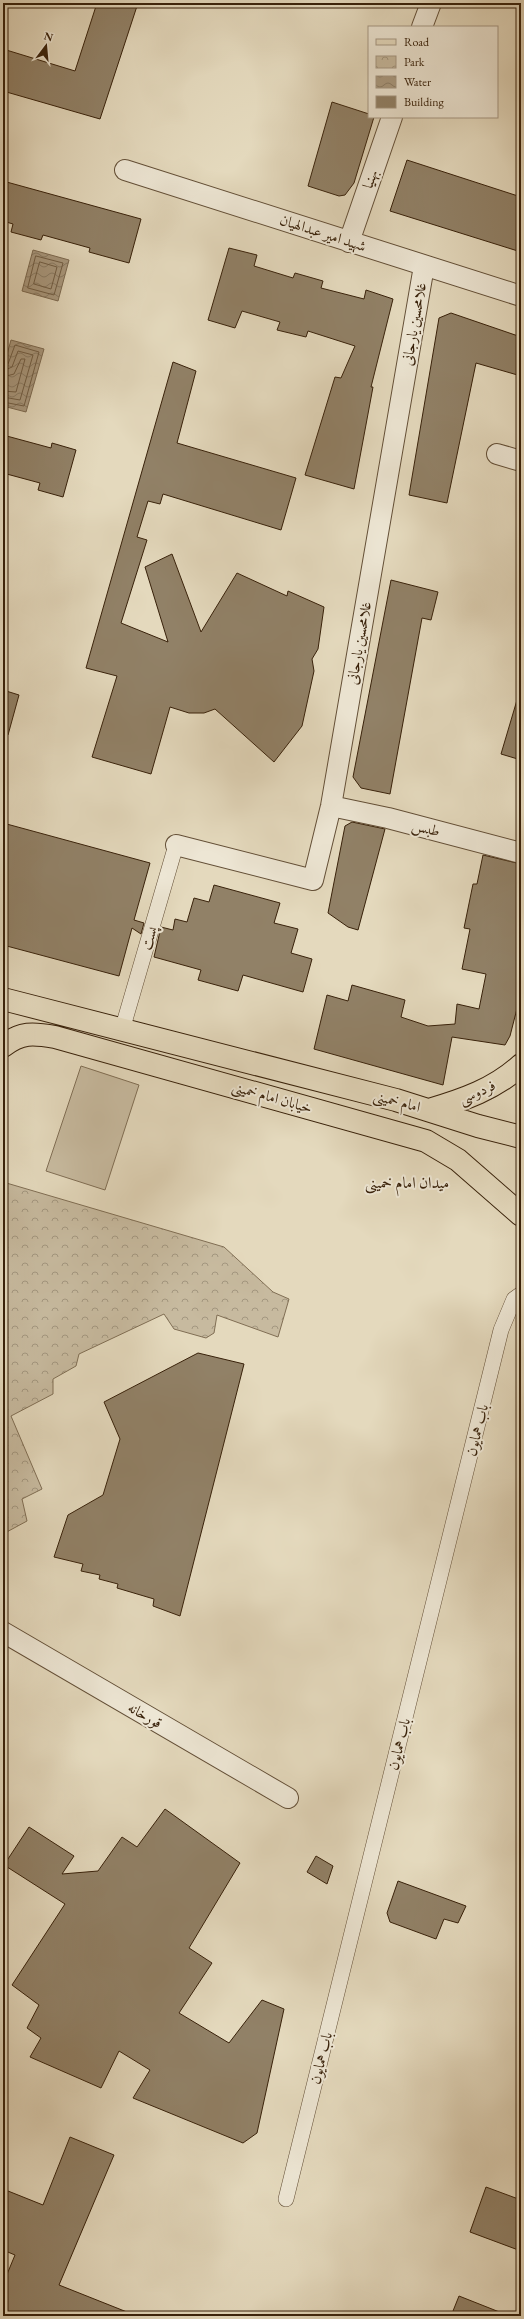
<svg xmlns="http://www.w3.org/2000/svg" width="524" height="2319" font-family="'EB Garamond',Amiri,serif">
<defs>
<pattern id="park-crowns" width="20" height="18" patternUnits="userSpaceOnUse"><rect width="20" height="18" fill="#c7ba9f"/><path d="M2 6a3 3 0 1 1 6 0M12 15a3 3 0 1 1 6 0" fill="none" stroke="#a39780"/></pattern>
<pattern id="water-waves" width="16" height="10" patternUnits="userSpaceOnUse"><rect width="16" height="10" fill="#aa9a80"/><path d="M0 5q4-4 8 0t8 0" fill="none" stroke="#8b7d67"/></pattern>
</defs>
<rect width="100%" height="100%" fill="#e4d9bd"/>
<filter id="stains"><feTurbulence type="fractalNoise" baseFrequency=".005" numOctaves="4"/><feColorMatrix values="0 0 0 0 .2 0 0 0 0 .09 0 0 0 0 .02 0 0 0 .5 -.17"/></filter>
<radialGradient id="worn" r=".72"><stop offset=".6" stop-color="#630" stop-opacity="0"/><stop offset="1" stop-color="#630" stop-opacity=".3"/></radialGradient>
<path fill="url(#park-crowns)" stroke="#806e54" d="M 3,1182 L 224,1247 L 273,1292 L 289,1299 L 278,1337 L 217,1315 L 214,1333 L 206,1338 L 174,1329 L 164,1314 L 79,1354 L 76,1366 L 53,1379 L 53,1394 L 11,1416 L 42,1489 L 22,1499 L 27,1521 L 3,1534 Z"/>
<path fill="#c7ba9f" stroke="#806e54" d="M 81,1066 L 139,1085 L 105,1190 L 46,1171 Z"/>
<path fill="url(#water-waves)" stroke="#7c6a51" d="M 33,250 L 69,260 L 58,301 L 22,291 Z
M 11,340 L 44,349 L 26,412 L 3,406 L 3,369 Z"/>
<g fill="none" stroke-linecap="round" stroke-linejoin="round">
<path stroke="#715e45" stroke-width="1" d="M 36,256 L 63,263 L 54,295 L 28,288 Z
M 40,262 L 57,267 L 51,289 L 34,284 Z
M 3,366 L 8,364 L 15,345 L 39,352 L 24,406 L 3,402
M 3,371 L 12,367 L 18,351 L 33,355 L 20,400 L 3,397
M 3,377 L 14,374 L 21,359 L 25,359 L 16,392 L 3,391"/>
</g>
<path fill="#918167" stroke="#38210a" d="M 97,3 L 138,3 L 100,119 L 3,91 L 3,49 L 75,71 Z
M 332,102 L 369,114 L 369,117 L 374,117 L 354,183 L 345,195 L 339,196 L 308,186 Z
M 407,160 L 521,197 L 521,252 L 390,211 Z
M 3,181 L 141,219 L 129,263 L 89,252 L 90,248 L 43,235 L 41,240 L 11,232 L 13,224 L 3,221 Z
M 229,248 L 257,255 L 254,266 L 293,278 L 295,273 L 323,281 L 321,288 L 364,299 L 366,290 L 393,299 L 371,387 L 373,387 L 354,489 L 305,475 L 335,377 L 341,378 L 355,346 L 308,331 L 306,337 L 277,330 L 280,322 L 242,311 L 235,328 L 208,320 Z
M 451,313 L 521,337 L 521,376 L 476,363 L 447,503 L 409,495 L 439,318 Z
M 173,362 L 196,371 L 177,443 L 296,478 L 281,530 L 163,494 L 160,504 L 148,501 L 137,537 L 147,540 L 121,623 L 168,642 L 145,567 L 172,554 L 201,632 L 237,573 L 287,596 L 288,591 L 324,607 L 318,649 L 312,659 L 314,671 L 302,726 L 274,762 L 215,709 L 204,713 L 189,713 L 170,707 L 151,774 L 92,757 L 117,676 L 86,668 Z
M 3,435 L 51,448 L 52,443 L 76,450 L 63,497 L 38,490 L 40,483 L 3,473 Z
M 391,580 L 438,592 L 431,620 L 422,618 L 390,794 L 361,788 L 353,777 Z
M 3,690 L 19,695 L 8,735 L 3,735 Z
M 517,700 L 521,700 L 521,760 L 501,754 Z
M 352,822 L 385,829 L 358,930 L 348,927 L 328,913 L 345,826 Z
M 3,823 L 150,863 L 134,920 L 144,923 L 141,934 L 132,928 L 119,976 L 3,945 Z
M 483,855 L 521,864 L 521,993 L 510,1036 L 505,1045 L 452,1037 L 443,1085 L 314,1049 L 327,995 L 348,1001 L 352,985 L 405,1000 L 401,1017 L 428,1026 L 455,1024 L 457,1004 L 479,1009 L 486,974 L 462,969 L 470,929 L 464,928 L 473,884 L 477,884 Z
M 214,885 L 280,903 L 274,923 L 298,929 L 291,953 L 312,959 L 303,992 L 243,975 L 238,991 L 198,980 L 201,970 L 154,957 L 161,927 L 173,930 L 175,919 L 187,922 L 194,898 L 209,902 Z
M 198,1353 L 244,1364 L 180,1616 L 153,1606 L 154,1599 L 117,1588 L 118,1584 L 99,1579 L 100,1575 L 81,1571 L 83,1564 L 54,1557 L 68,1515 L 103,1495 L 120,1439 L 104,1402 Z
M 165,1809 L 240,1863 L 189,1948 L 212,1963 L 179,2013 L 229,2043 L 262,2000 L 284,2009 L 257,2133 L 243,2143 L 133,2098 L 150,2070 L 119,2051 L 101,2088 L 30,2057 L 41,2038 L 27,2028 L 39,2005 L 12,1985 L 65,1904 L 4,1865 L 29,1827 L 74,1856 L 62,1874 L 98,1871 L 122,1837 L 137,1847 Z
M 316,1856 L 333,1866 L 327,1884 L 307,1872 Z
M 398,1881 L 466,1906 L 458,1923 L 444,1919 L 436,1939 L 390,1922 L 387,1913 Z
M 70,2137 L 114,2155 L 59,2285 L 137,2316 L 3,2316 L 3,2284 L 15,2255 L 3,2250 L 3,2189 L 43,2205 Z
M 486,2187 L 521,2200 L 521,2251 L 470,2232 Z
M 459,2296 L 507,2315 L 506,2316 L 451,2316 Z"/>
<g fill="none" stroke-linecap="round" stroke-linejoin="round">
<g stroke="#634f37" stroke-width="16">
<path id="pedestrian" d="M 122,1030 L 176,845
M 286,2199 L 501,1330 L 514,1299 L 521,1294"/>
</g>
<g stroke="#634f37" stroke-width="22">
<path id="minor" d="M 422,27 L 431,3
M 125,170 L 521,296
M 349,242 L 392,117
M 497,454 L 521,461
M 331,806 L 388,818 L 521,853
M 176,845 L 313,880 L 331,806 L 424,266
M 3,1632 L 288,1798"/>
</g>
<g stroke="#38210a" stroke-width="24">
<path id="primary" d="M 3,999 L 396,1100 L 478,1126 L 521,1137
M 3,1046 C 21,1032 33,1033 55,1037 L 426,1141 L 458,1160 L 521,1215
M 429,1110 C 463,1100 495,1089 521,1065"/>
</g>
<use href="#pedestrian" stroke="#ede6d4" stroke-width="15"/>
<use href="#minor" stroke="#ede6d4" stroke-width="20"/>
<use href="#primary" stroke="#e4d9bd" stroke-width="22"/>
</g>
<g text-anchor="middle" stroke-width="4" stroke-linejoin="round" paint-order="stroke">
<g font-size="15" fill="#38210a" stroke="#ede6d4">
<text transform="translate(370 179) rotate(-71)" y="5">بهنیا</text>
<text transform="translate(323 233) rotate(18)" y="5">شهید امیر عبدالهیان</text>
<text transform="translate(414 324) rotate(-80)" y="5">غلامحسین یارجانی</text>
<text transform="translate(359 643) rotate(-80)" y="5">غلامحسین یارجانی</text>
<text transform="translate(426 828) rotate(15)" y="5">طبس</text>
<text transform="translate(149 938) rotate(-73)" y="5">پست</text>
<text transform="translate(477 1092) rotate(-24)" y="5">فردوسی</text>
<text transform="translate(272 1097) rotate(16)" y="5">خیابان امام خمینی</text>
<text transform="translate(397 1101) rotate(15)" y="5">امام خمینی</text>
<text transform="translate(477 1430) rotate(-76)" y="5">باب همایون</text>
<text transform="translate(145 1715) rotate(30)" y="5">قورخانه</text>
<text transform="translate(399 1744) rotate(-76)" y="5">باب همایون</text>
<text transform="translate(321 2058) rotate(-76)" y="5">باب همایون</text>
</g>
<g font-size="16" fill="#38210a" stroke="#ede6d4">
<text x="407" y="1188">میدان امام خمینی</text>
</g>
</g>
<rect width="524" height="2319" fill="none" stroke="#e4d9bd" stroke-width="16"/>
<rect x="4" y="4" width="516" height="2311" fill="none" stroke="#38210a" stroke-width="2"/>
<rect x="8" y="8" width="508" height="2303" fill="none" stroke="#38210a"/>
<rect x="368" y="26" width="130" height="92" fill="#ede6d4" stroke="#a59783"/>
<rect x="376" y="39" width="20" height="6" fill="#e4d9bd" stroke="#a59783"/>
<text x="404" y="46" font-size="12" fill="#38210a">Road</text>
<rect x="376" y="56" width="20" height="12" fill="url(#park-crowns)" stroke="#a59783"/>
<text x="404" y="66" font-size="12" fill="#38210a">Park</text>
<rect x="376" y="76" width="20" height="12" fill="url(#water-waves)" stroke="#a59783"/>
<text x="404" y="86" font-size="12" fill="#38210a">Water</text>
<rect x="376" y="96" width="20" height="12" fill="#918167" stroke="#a59783"/>
<text x="404" y="106" font-size="12" fill="#38210a">Building</text>
<g transform="translate(46 46) rotate(16)" stroke="#ede6d4" stroke-width="3" paint-order="stroke">
<path d="M0-3L7 15L0 10L-7 15Z" fill="#38210a"/>
<text y="-6" font-size="11" font-weight="bold" text-anchor="middle" fill="#38210a">N</text>
</g>
<rect width="100%" height="100%" filter="url(#stains)"/>
<rect width="100%" height="100%" fill="url(#worn)"/>
</svg>
